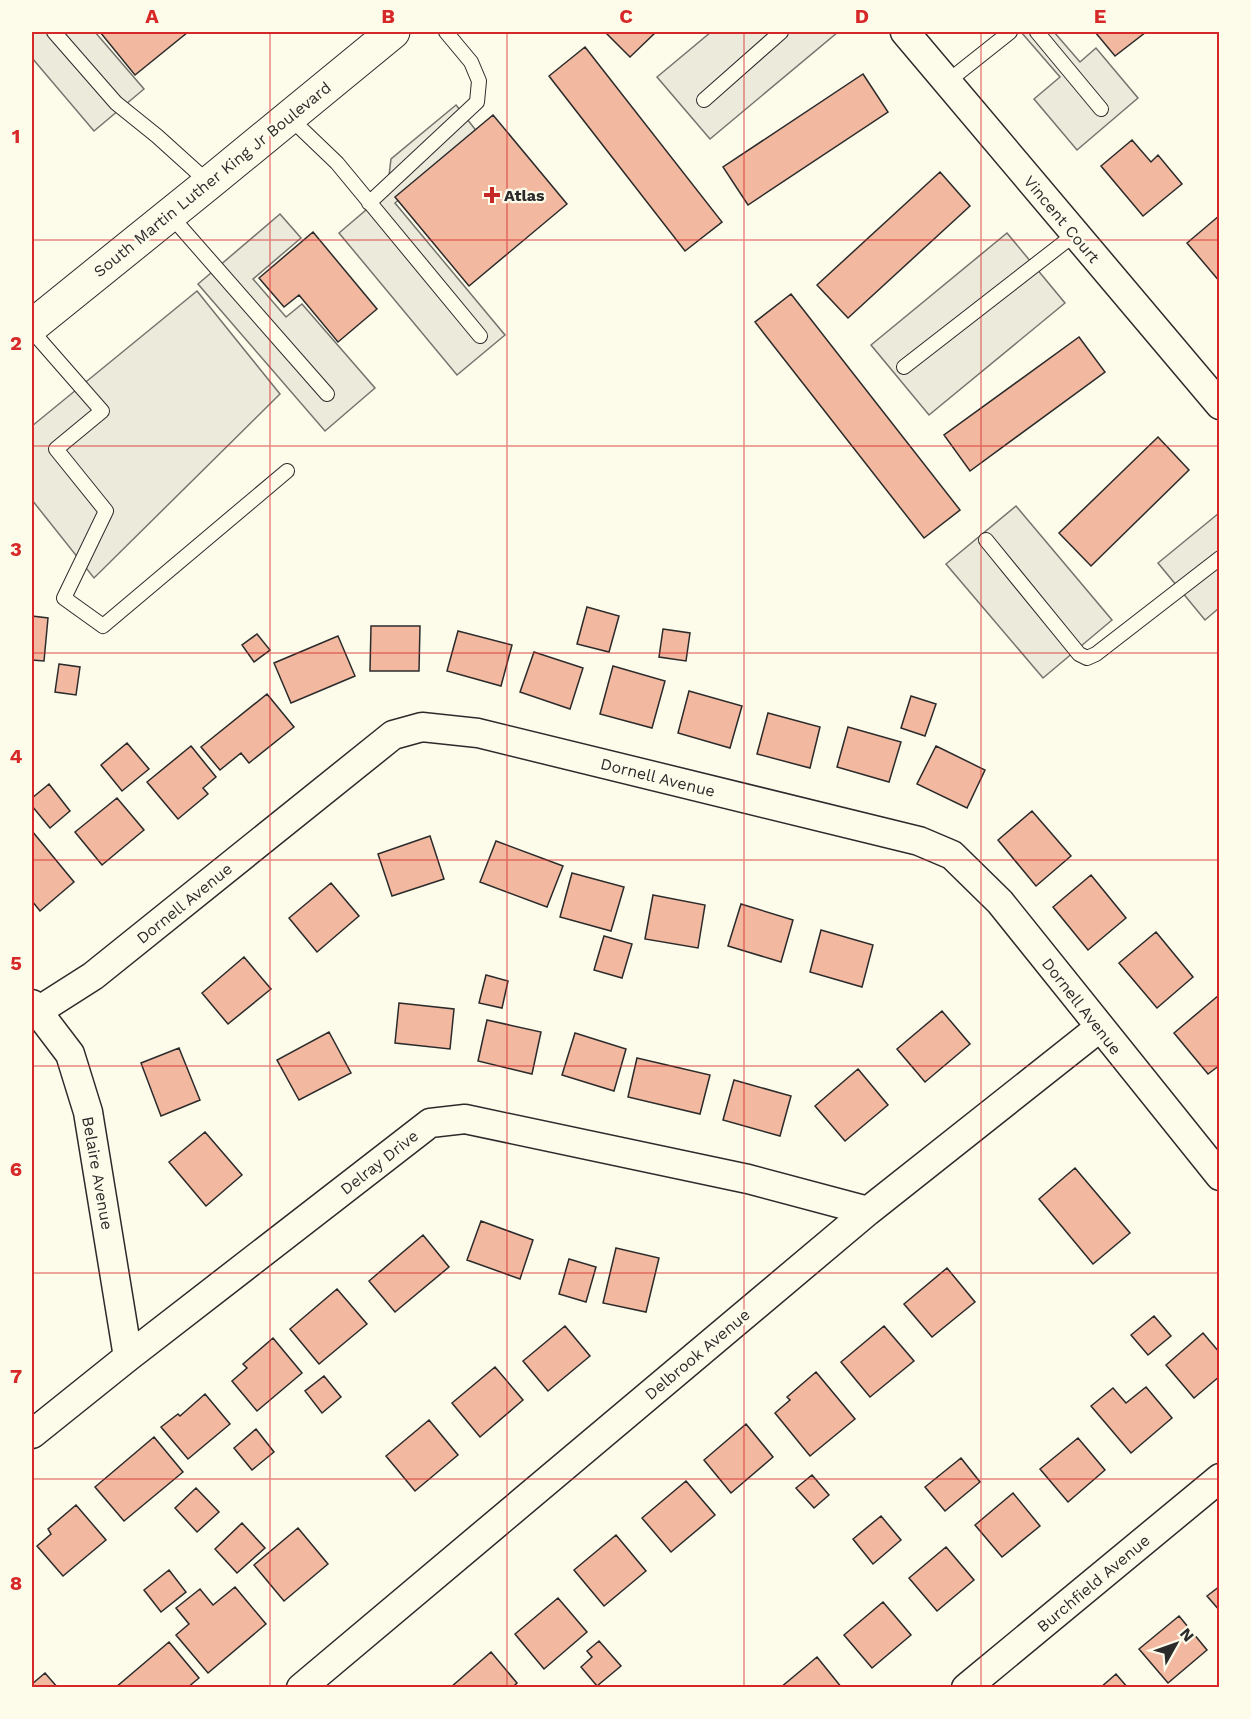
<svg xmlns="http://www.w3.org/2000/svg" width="1251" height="1719" font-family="'Work Sans',sans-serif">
<rect width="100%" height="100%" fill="#fdfbea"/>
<path fill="#eceadb" stroke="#74746e" stroke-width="1.5" d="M 32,32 L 95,32 L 144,89 L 94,131 L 32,58 Z
M 711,32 L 838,32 L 710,139 L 657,77 Z
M 1021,32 L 1054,32 L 1080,62 L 1096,48 L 1138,98 L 1077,150 L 1034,99 L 1060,77 Z
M 456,105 L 478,133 L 395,203 L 505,335 L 457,375 L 339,233 L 387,192 L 391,159 Z
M 280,214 L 301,238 L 253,279 L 286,317 L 302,304 L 375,388 L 325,431 L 198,284 Z
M 1007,233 L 1065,303 L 929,415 L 871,345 Z
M 197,291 L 280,394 L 94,578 L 32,500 L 32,426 Z
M 1016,506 L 1112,620 L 1043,678 L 946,564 Z
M 1219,513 L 1219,608 L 1205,620 L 1158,563 Z"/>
<path fill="#f2b8a0" stroke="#2b2b2b" stroke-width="1.5" d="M 100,32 L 188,32 L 135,75 Z
M 605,32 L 656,32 L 630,57 Z
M 1095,32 L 1146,32 L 1115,56 Z
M 585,47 L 722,222 L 685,251 L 549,76 Z
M 863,74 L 888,112 L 748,205 L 723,167 Z
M 493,115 L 567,204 L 469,286 L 395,197 Z
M 1132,140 L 1151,162 L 1158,155 L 1182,184 L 1143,216 L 1101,166 Z
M 940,172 L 970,206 L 848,318 L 817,285 Z
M 1220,215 L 1220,282 L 1187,243 Z
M 313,232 L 377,309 L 338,342 L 299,295 L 284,307 L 259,278 Z
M 791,294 L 960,510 L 924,538 L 755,322 Z
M 1079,337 L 1105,372 L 970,471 L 944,435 Z
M 1158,437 L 1189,470 L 1091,566 L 1059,533 Z
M 587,607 L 619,616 L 609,652 L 577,644 Z
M 32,616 L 48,618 L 44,661 L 32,660 Z
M 371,626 L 420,626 L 419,671 L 370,671 Z
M 663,629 L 690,633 L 686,661 L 659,657 Z
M 458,631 L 512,645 L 501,686 L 447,671 Z
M 257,634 L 270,650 L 254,662 L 242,645 Z
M 338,636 L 355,676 L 291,703 L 274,663 Z
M 534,652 L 583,668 L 570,709 L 520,692 Z
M 59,664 L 80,667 L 76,695 L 55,692 Z
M 613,666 L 665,681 L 652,728 L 600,714 Z
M 689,691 L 742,706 L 730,748 L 678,733 Z
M 267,694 L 294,727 L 249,763 L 241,753 L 220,770 L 201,747 Z
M 911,696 L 936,704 L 925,736 L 901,728 Z
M 768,713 L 820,727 L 810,768 L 757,754 Z
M 848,727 L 901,742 L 889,782 L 837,767 Z
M 127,743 L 149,769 L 122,791 L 101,765 Z
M 191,746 L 216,777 L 203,788 L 208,794 L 178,819 L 147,782 Z
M 936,746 L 985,770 L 967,808 L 917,784 Z
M 49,784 L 70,811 L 50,828 L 32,806 L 32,798 Z
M 117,798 L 144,830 L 102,865 L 75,832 Z
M 1032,811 L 1071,856 L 1036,886 L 998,840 Z
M 32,831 L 74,882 L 40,911 L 32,901 Z
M 430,836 L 444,879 L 392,896 L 378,854 Z
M 496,841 L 563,866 L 547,907 L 480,882 Z
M 572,873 L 624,887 L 611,931 L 560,917 Z
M 1091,875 L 1126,918 L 1088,950 L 1053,907 Z
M 331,883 L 359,916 L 317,952 L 289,918 Z
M 653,895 L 705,905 L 698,948 L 645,939 Z
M 741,904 L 793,920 L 781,962 L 728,946 Z
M 821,930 L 873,945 L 862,987 L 810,972 Z
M 1156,932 L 1193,977 L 1157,1008 L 1119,963 Z
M 604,936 L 632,944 L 622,978 L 594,970 Z
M 244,957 L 271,989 L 228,1024 L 202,993 Z
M 486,975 L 508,981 L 502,1008 L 479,1003 Z
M 1219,995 L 1220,1065 L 1208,1074 L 1174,1033 Z
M 399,1003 L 454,1009 L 450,1049 L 395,1043 Z
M 942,1011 L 970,1044 L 925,1082 L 897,1049 Z
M 487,1020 L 541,1032 L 532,1074 L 478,1061 Z
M 329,1032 L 351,1073 L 299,1100 L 277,1060 Z
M 575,1033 L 626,1049 L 614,1091 L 562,1075 Z
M 179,1048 L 200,1100 L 161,1116 L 141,1063 Z
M 637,1058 L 710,1075 L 700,1114 L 628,1097 Z
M 858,1069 L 888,1105 L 845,1141 L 815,1106 Z
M 734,1080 L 791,1096 L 780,1136 L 723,1120 Z
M 205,1132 L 242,1175 L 206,1206 L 169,1162 Z
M 1075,1168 L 1130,1233 L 1093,1264 L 1039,1199 Z
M 481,1221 L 533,1240 L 520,1279 L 467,1260 Z
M 423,1235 L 449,1267 L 395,1312 L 369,1281 Z
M 616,1248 L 659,1258 L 646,1312 L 603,1303 Z
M 569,1259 L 596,1267 L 586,1302 L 559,1294 Z
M 947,1268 L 975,1302 L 932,1337 L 904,1304 Z
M 337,1289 L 367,1324 L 319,1364 L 290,1329 Z
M 1154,1316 L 1171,1336 L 1148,1355 L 1131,1335 Z
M 565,1326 L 590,1356 L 548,1391 L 523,1361 Z
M 884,1326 L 914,1361 L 870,1397 L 841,1362 Z
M 1203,1333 L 1220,1353 L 1220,1376 L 1194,1398 L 1166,1365 Z
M 273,1338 L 302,1373 L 257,1411 L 232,1381 L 247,1368 L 243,1364 Z
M 495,1367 L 523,1400 L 480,1437 L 452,1403 Z
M 816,1372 L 855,1419 L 810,1456 L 775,1413 L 790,1400 L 787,1397 Z
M 324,1376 L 341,1397 L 322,1413 L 305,1391 Z
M 1146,1387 L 1172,1418 L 1131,1453 L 1091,1406 L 1113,1388 L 1126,1403 Z
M 205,1394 L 230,1424 L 188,1459 L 161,1427 L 178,1414 L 180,1416 Z
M 429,1420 L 458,1455 L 415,1491 L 386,1456 Z
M 746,1424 L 773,1457 L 731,1493 L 704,1460 Z
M 256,1429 L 274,1452 L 252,1470 L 234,1448 Z
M 154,1437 L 183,1472 L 124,1521 L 95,1487 Z
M 1078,1438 L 1105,1470 L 1068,1502 L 1040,1469 Z
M 961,1458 L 980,1482 L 945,1511 L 925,1487 Z
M 812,1475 L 829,1495 L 814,1508 L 796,1488 Z
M 686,1481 L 715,1515 L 671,1552 L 642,1518 Z
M 196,1488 L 219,1512 L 197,1532 L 175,1508 Z
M 1013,1493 L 1040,1526 L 1002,1557 L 975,1525 Z
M 76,1505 L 106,1540 L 63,1576 L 37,1546 L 51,1534 L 48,1529 Z
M 881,1516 L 901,1540 L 873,1564 L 853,1539 Z
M 242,1523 L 265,1548 L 237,1573 L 215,1549 Z
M 298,1528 L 328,1564 L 284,1601 L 254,1565 Z
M 616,1535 L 646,1571 L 604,1606 L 574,1570 Z
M 946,1547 L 974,1580 L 937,1611 L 909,1578 Z
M 169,1570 L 186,1592 L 161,1612 L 144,1590 Z
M 1220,1586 L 1220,1611 L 1207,1596 Z
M 235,1587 L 266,1624 L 208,1673 L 176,1635 L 189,1624 L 176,1608 L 200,1589 L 213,1605 Z
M 558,1598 L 587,1632 L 544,1669 L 515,1634 Z
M 883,1602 L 911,1635 L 872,1668 L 844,1635 Z
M 1179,1616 L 1207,1650 L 1168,1683 L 1139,1649 Z
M 599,1641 L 621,1666 L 597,1686 L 581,1667 L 592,1657 L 587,1651 Z
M 169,1642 L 199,1678 L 187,1688 L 115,1688 Z
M 491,1652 L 517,1683 L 512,1688 L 450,1688 Z
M 817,1657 L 842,1688 L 780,1688 Z
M 45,1673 L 58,1688 L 32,1688 L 32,1684 Z
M 1116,1674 L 1128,1688 L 1100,1688 Z"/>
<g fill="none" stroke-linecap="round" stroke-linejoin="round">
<g stroke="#2b2b2b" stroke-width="16">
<path id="lane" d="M 54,32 L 116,103 L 157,136 L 209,183
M 1037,32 L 1101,109
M 947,82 L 1010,32
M 704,100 L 781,32
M 289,117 L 337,163 L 480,336
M 369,203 L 477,102 L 479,81 L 471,62 L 446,32
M 170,215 L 327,394
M 32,331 L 102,411 L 56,449 L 106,511 L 64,598 L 103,626 L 287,471
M 904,367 L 1075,234
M 986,540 L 1079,654 L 1087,658 L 1096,654 L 1220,558"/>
</g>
<g stroke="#2b2b2b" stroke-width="31">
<path id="street" d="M 905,32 L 1220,405
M 32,1004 L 70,1054 L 88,1112 L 128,1357
M 38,1011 L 93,976 L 393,735 L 422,727 L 478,733 L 919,841 L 952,855 L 1000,902 L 1220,1176
M 32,1434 L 128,1357 L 430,1123 L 465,1119 L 748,1179 L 868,1211
M 301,1688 L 868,1211 L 1099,1028
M 966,1688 L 1220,1478"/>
</g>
<g stroke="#2b2b2b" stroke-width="35">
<path id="primary" d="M 32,326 L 209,183 L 393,32"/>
</g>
<use href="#lane" stroke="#fdfbea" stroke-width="14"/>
<use href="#street" stroke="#fdfbea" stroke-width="28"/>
<use href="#primary" stroke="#fdfbea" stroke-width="33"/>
</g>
<path fill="none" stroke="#d62828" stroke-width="1.5" stroke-opacity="0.55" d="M 270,32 L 270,1688M 507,32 L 507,1688M 744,32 L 744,1688M 981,32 L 981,1688M 32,240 L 1220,240M 32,446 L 1220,446M 32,653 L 1220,653M 32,860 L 1220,860M 32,1066 L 1220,1066M 32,1273 L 1220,1273M 32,1479 L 1220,1479"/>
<path fill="#c62828" stroke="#fdfbea" stroke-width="2" d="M489 186h6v6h6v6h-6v6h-6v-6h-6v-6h6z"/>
<g text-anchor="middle" stroke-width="4.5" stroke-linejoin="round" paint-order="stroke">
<g font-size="16" fill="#2b2b2b" stroke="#fdfbea">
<text transform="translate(212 179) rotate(-39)" y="6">South Martin Luther King Jr Boulevard</text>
<text transform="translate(1062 219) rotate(50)" y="6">Vincent Court</text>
<text transform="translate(658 777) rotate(14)" y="6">Dornell Avenue</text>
<text transform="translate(184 903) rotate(-39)" y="6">Dornell Avenue</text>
<text transform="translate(1082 1006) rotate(52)" y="6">Dornell Avenue</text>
<text transform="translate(379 1162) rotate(-38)" y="6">Delray Drive</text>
<text transform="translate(98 1173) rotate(80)" y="6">Belaire Avenue</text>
<text transform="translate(697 1354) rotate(-40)" y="6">Delbrook Avenue</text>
<text transform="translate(1093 1583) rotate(-40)" y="6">Burchfield Avenue</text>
</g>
<g font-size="16" font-weight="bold" fill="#2b2b2b" stroke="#fdfbea" text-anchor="start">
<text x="504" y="201">Atlas</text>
</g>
</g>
<rect width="1251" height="1719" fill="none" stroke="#fdfbea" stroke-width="66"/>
<g transform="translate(1176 1644) rotate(50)" stroke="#fdfbea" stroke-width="4.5" paint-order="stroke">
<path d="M0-4.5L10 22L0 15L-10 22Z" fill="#2b2b2b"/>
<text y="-9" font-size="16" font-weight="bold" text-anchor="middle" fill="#2b2b2b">N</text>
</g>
<rect x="33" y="33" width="1185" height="1653" fill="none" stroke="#d62828" stroke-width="2"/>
<g font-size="20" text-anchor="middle" font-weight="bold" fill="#d62828">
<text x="152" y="23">A</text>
<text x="388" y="23">B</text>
<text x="626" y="23">C</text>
<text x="862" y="23">D</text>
<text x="1100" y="23">E</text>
<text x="16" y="143">1</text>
<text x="16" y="350">2</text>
<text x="16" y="556">3</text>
<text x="16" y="763">4</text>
<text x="16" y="970">5</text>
<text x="16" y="1176">6</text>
<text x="16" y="1383">7</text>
<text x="16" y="1590">8</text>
</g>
</svg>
